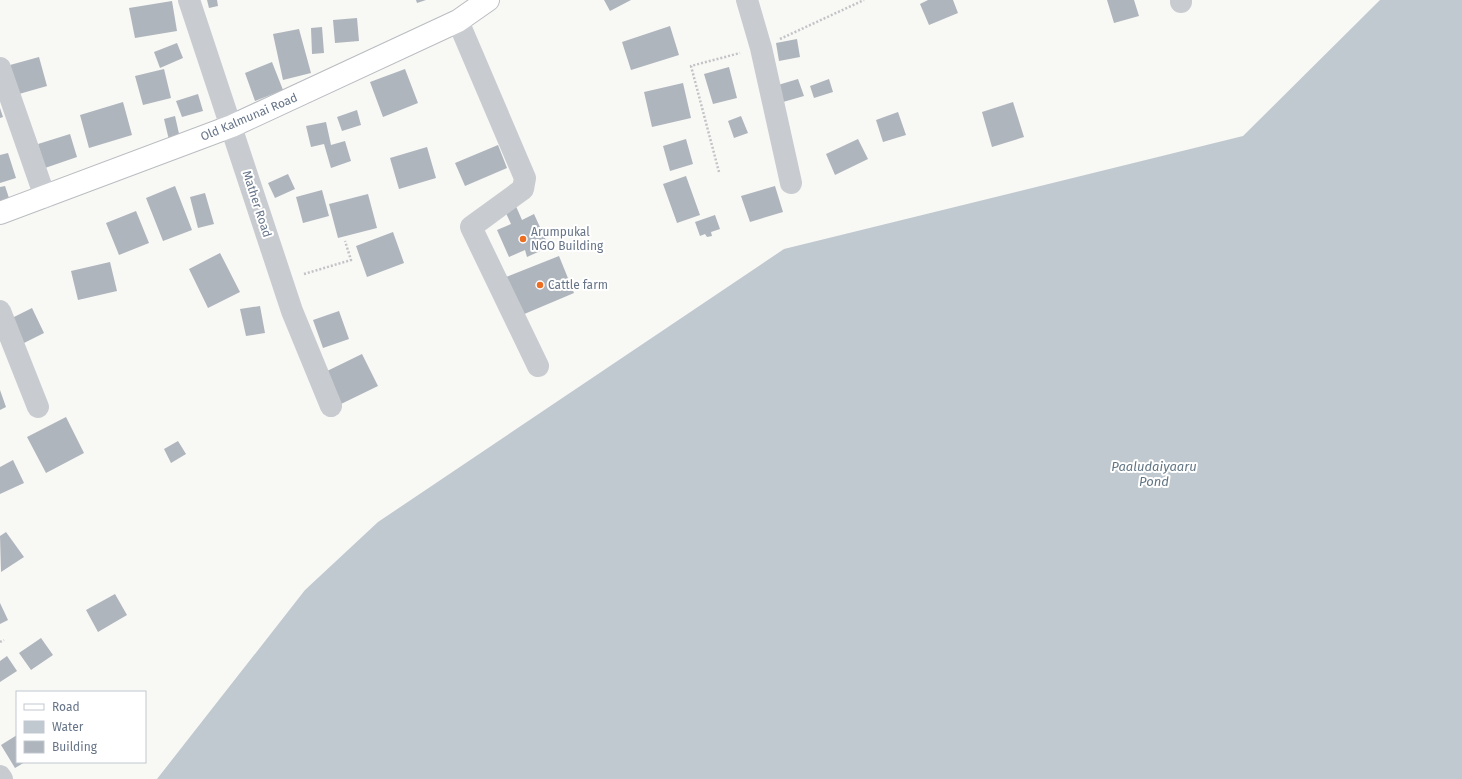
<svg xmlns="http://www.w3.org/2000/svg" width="1462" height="779" font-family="'Fira Sans',sans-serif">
<rect width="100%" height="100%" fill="#f8f8f5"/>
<path fill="#c0c9cf" d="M 1380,0 L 1462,0 L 1462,779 L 157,779 L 305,590 L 378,522 L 784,249 L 1243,136 Z"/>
<path fill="#afb5bd" d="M 207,0 L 217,0 L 218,6 L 209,8 Z
M 416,0 L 426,0 L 417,3 Z
M 604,0 L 631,0 L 610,11 Z
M 928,0 L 953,0 L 958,13 L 929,25 L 920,4 Z
M 1107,0 L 1134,0 L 1139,16 L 1114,23 Z
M 172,1 L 177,31 L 135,38 L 129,8 Z
M 357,18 L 359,41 L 335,43 L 333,20 Z
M 670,26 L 679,55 L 631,70 L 622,42 Z
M 322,27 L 324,53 L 312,54 L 311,28 Z
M 299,29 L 311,73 L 283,80 L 273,34 Z
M 797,39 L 800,57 L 779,61 L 776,43 Z
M 177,43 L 183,58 L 160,68 L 154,52 Z
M 39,57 L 47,86 L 19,94 L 10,65 Z
M 272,62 L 283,90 L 255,101 L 245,73 Z
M 729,67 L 737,98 L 713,104 L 704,74 Z
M 164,69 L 171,98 L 143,105 L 135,76 Z
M 405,69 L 418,103 L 383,117 L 370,82 Z
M 798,79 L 804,96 L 783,102 L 778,85 Z
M 829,79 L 833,92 L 814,98 L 810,86 Z
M 683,83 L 691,118 L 652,127 L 644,92 Z
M 198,94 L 203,111 L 182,117 L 176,101 Z
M 123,102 L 132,135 L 89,148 L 80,115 Z
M 1013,102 L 1024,137 L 992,147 L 982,112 Z
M 0,108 L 3,117 L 0,118 Z
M 357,110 L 361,125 L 342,131 L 337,117 Z
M 898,112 L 906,135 L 883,142 L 876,120 Z
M 175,116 L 180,138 L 169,140 L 164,119 Z
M 741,116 L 748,133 L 734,138 L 728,121 Z
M 326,122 L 331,145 L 345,141 L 351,161 L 331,168 L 324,144 L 311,147 L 306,126 Z
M 70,134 L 77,157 L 45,168 L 38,144 Z
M 686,139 L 693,164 L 670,171 L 663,146 Z
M 858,139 L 868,159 L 835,175 L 826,154 Z
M 498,145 L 507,168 L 465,186 L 455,163 Z
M 427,147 L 436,178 L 399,189 L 390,158 Z
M 8,153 L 16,178 L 0,183 L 0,155 Z
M 288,174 L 295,189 L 275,198 L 268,183 Z
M 686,176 L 700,215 L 677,223 L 663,184 Z
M 5,186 L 10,201 L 0,204 L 0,187 Z
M 175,186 L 192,230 L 163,241 L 146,198 Z
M 775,186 L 783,212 L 750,222 L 741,196 Z
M 322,190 L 329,216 L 303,223 L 296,197 Z
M 205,193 L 214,224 L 198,228 L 190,197 Z
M 368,194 L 377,228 L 338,238 L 329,204 Z
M 515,204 L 522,220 L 534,214 L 549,247 L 527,257 L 525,250 L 509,257 L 497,230 L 511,224 L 504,209 Z
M 136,211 L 149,243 L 119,255 L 106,223 Z
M 715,215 L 720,229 L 711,232 L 712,236 L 707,237 L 705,234 L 700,236 L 695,222 Z
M 393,232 L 404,263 L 367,277 L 356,246 Z
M 220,253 L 240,292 L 208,308 L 189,269 Z
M 559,256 L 574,293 L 522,315 L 506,277 Z
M 110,262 L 117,291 L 78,300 L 71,271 Z
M 260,306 L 265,333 L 246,336 L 240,309 Z
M 32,308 L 44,333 L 22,344 L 10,319 Z
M 339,311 L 349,339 L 323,348 L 313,320 Z
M 362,354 L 378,386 L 341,404 L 325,372 Z
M 0,390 L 6,407 L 0,410 Z
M 66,417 L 84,453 L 46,473 L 27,437 Z
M 178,441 L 186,454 L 171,463 L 164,449 Z
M 13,460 L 24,483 L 0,494 L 0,467 Z
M 6,532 L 24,557 L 1,572 L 0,536 Z
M 115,594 L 127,615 L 98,632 L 86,610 Z
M 0,603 L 8,620 L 0,624 Z
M 41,638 L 53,655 L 31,670 L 19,653 Z
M 7,656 L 17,671 L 0,682 L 0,661 Z
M 17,735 L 17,762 L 25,762 L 15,768 L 1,745 Z"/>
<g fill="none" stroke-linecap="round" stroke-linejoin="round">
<g stroke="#b9bcc1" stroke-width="24">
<path id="major" d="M 0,213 L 232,126 L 458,21 L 488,0"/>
</g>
<path stroke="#c2c3c6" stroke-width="2.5" stroke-dasharray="2 2" stroke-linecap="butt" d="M 780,39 L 864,0
M 719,172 L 691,66 L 740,53
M 304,274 L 351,260 L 345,241
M 0,642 L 4,640"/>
<path stroke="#c8cbcf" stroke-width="22" d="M 189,0 L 292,311 L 331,406
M 747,0 L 761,48 L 791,183
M 1181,0 L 1181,2
M 458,21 L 525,178 L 523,189 L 471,227 L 538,366
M 0,68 L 45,197
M 0,311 L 38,407
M 0,776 L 2,779"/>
<use href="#major" stroke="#fff" stroke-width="22"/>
</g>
<g fill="#ed6e21" stroke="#fff" stroke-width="1.5">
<circle cx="523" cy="239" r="4"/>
<circle cx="540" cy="285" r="4"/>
</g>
<g text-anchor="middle" stroke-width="4" stroke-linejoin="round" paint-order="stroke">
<g font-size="12" fill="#667488" stroke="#fff">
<text transform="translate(249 117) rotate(-23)" y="4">Old Kalmunai Road</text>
<text transform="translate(257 204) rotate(72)" y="4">Mather Road</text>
</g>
<g font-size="12" fill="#667488" stroke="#fff" text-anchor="start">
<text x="531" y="236">Arumpukal<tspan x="531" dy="14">NGO Building</tspan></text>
<text x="548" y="289">Cattle farm</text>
</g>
<g font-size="13" font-style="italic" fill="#627583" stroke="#fff">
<text x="1154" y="471">Paaludaiyaaru<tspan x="1154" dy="15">Pond</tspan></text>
</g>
</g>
<rect x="16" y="691" width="130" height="72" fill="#ffffff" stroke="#c2c7cf"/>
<rect x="24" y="704" width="20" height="6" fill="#ffffff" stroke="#c2c7cf"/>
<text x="52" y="711" font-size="12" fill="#667488">Road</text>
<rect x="24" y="721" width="20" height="12" fill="#c0c9cf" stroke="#c2c7cf"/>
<text x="52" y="731" font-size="12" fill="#667488">Water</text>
<rect x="24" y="741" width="20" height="12" fill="#afb5bd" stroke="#c2c7cf"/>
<text x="52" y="751" font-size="12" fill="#667488">Building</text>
</svg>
